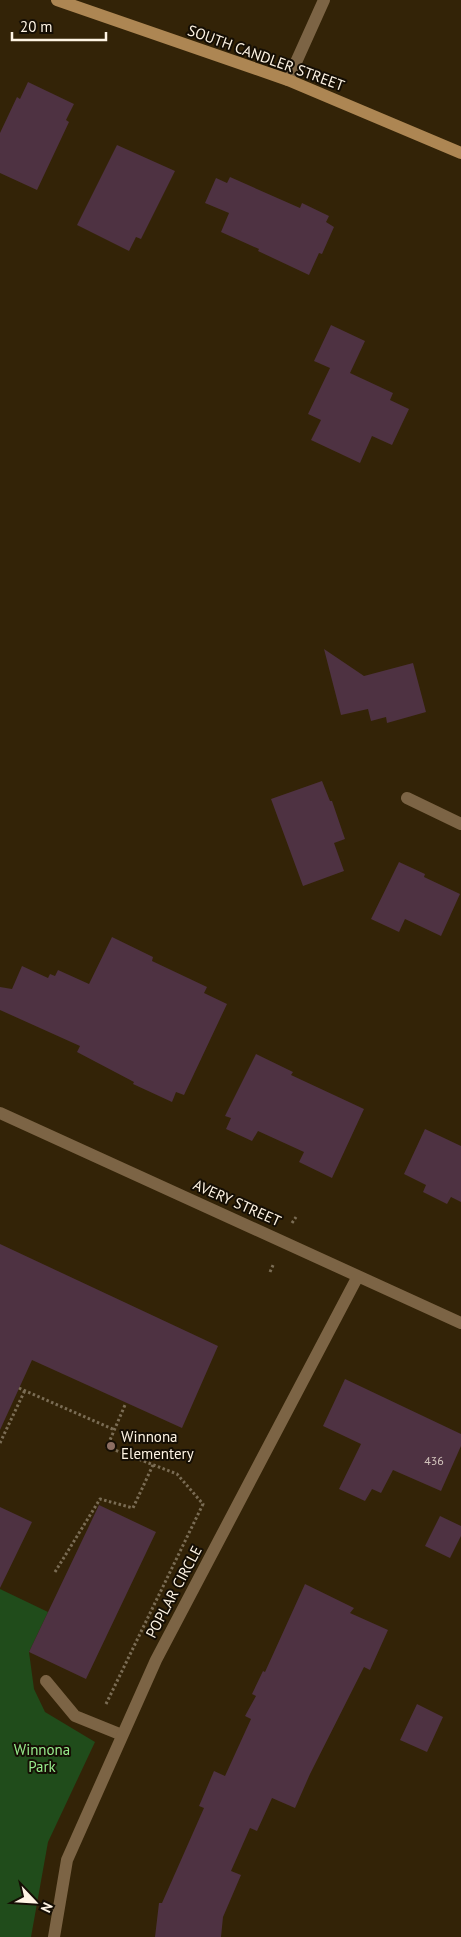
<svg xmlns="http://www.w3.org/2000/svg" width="461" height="1937" font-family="'PT Sans',sans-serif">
<rect width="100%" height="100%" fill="#332307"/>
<path fill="#204c1b" d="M 0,1589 L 48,1612 L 29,1652 L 34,1689 L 45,1712 L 95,1742 L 48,1842 L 31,1937 L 0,1937 Z"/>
<path fill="#4e3242" d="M 28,82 L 74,104 L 66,120 L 69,122 L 37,190 L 0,173 L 0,133 L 17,97 L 20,99 Z
M 117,145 L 175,171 L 141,239 L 136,237 L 129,251 L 77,225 Z
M 230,177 L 300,208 L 302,203 L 329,216 L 326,222 L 334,227 L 322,254 L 319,253 L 309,275 L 258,251 L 259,249 L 221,232 L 229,213 L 205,203 L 216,178 L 227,183 Z
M 331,325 L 365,341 L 350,373 L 393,393 L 390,400 L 409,409 L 392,445 L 372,436 L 360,463 L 311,440 L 321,420 L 308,414 L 330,368 L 314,361 Z
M 324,649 L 364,676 L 413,663 L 426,712 L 387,723 L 386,717 L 371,721 L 368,709 L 341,715 Z
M 322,781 L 330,801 L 332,801 L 345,839 L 334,843 L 344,871 L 303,886 L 271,799 Z
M 399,862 L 425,874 L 424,877 L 460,894 L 441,936 L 405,919 L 399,932 L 371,919 Z
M 112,937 L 153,957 L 152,961 L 207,987 L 204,993 L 227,1004 L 184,1095 L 176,1092 L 172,1102 L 133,1084 L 134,1082 L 77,1052 L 80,1046 L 0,1010 L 0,987 L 12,989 L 22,966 L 48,978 L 50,974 L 55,976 L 58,970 L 89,984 Z
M 256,1054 L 293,1072 L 291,1075 L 364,1109 L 332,1178 L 299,1162 L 304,1152 L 258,1131 L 252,1141 L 226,1129 L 231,1118 L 225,1116 Z
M 425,1129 L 461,1146 L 461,1202 L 451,1197 L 447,1204 L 423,1192 L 426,1185 L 404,1174 Z
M 0,1244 L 218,1346 L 182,1428 L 32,1360 L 0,1430 Z
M 345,1379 L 461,1434 L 461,1446 L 441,1491 L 393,1470 L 381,1493 L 372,1489 L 365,1501 L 339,1489 L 361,1444 L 323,1426 Z
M 99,1505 L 156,1532 L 86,1679 L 29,1652 Z
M 0,1507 L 32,1522 L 0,1588 Z
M 440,1516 L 461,1526 L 461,1536 L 450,1558 L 425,1546 Z
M 305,1584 L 354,1608 L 350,1613 L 388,1630 L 370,1670 L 364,1667 L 310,1774 L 295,1808 L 272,1798 L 257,1831 L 250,1828 L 231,1871 L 241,1875 L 223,1917 L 221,1937 L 155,1937 L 159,1903 L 162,1903 L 204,1808 L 199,1806 L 214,1771 L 225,1776 L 251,1719 L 245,1716 L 256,1696 L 252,1694 L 263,1671 L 265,1672 Z
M 417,1704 L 443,1717 L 427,1752 L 400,1740 Z"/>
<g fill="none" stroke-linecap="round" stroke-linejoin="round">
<path stroke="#7a6c54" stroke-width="3" stroke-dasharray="2.5 2.5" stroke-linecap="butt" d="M 292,1223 L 296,1217
M 270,1272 L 274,1263
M 19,1388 L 115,1430
M 0,1443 L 25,1390
M 55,1572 L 100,1499 L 133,1508 L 153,1465
M 106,1704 L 203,1504 L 177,1474 L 107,1447 L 125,1405"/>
<path stroke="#7c6445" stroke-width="12" d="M 46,1681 L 75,1716 L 122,1735"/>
<path stroke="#7c6445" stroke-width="12" d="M 288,80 L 324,0
M 407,798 L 461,824
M 0,1113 L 461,1323
M 54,1937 L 67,1860 L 156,1660 L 358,1276"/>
<path stroke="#ad8653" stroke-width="12" d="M 57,0 L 288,80 L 461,153"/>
</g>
<circle fill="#8d6e63" stroke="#150e04" stroke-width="2" cx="111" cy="1446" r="5"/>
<g text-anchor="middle" stroke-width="4" stroke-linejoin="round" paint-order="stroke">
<g font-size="12" fill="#d2c4bc">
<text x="434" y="1465">436</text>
</g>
<g font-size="15" fill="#fef4e4" stroke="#150e04">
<text transform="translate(266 58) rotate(20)" y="5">SOUTH CANDLER STREET</text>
<text transform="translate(237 1203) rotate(24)" y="5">AVERY STREET</text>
<text transform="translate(174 1592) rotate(-62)" y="5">POPLAR CIRCLE</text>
</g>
<g font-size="15" fill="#fef4e4" stroke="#150e04" text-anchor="start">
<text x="121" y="1442">Winnona<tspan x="121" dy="17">Elementery</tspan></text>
</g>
<g font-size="15" fill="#98ed8d" stroke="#150e04">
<text x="42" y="1755">Winnona<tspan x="42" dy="17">Park</tspan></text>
</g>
</g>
<g transform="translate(35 1902) rotate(115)" stroke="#150e04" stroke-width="4" paint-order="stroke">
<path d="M0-4L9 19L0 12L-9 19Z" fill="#fef4e4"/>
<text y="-8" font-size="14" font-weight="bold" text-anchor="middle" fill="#fef4e4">N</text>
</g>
<path d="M12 32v8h94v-8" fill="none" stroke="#fef4e4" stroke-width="2.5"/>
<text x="20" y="32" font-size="15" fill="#fef4e4" stroke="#150e04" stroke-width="4" paint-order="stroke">20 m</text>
</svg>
